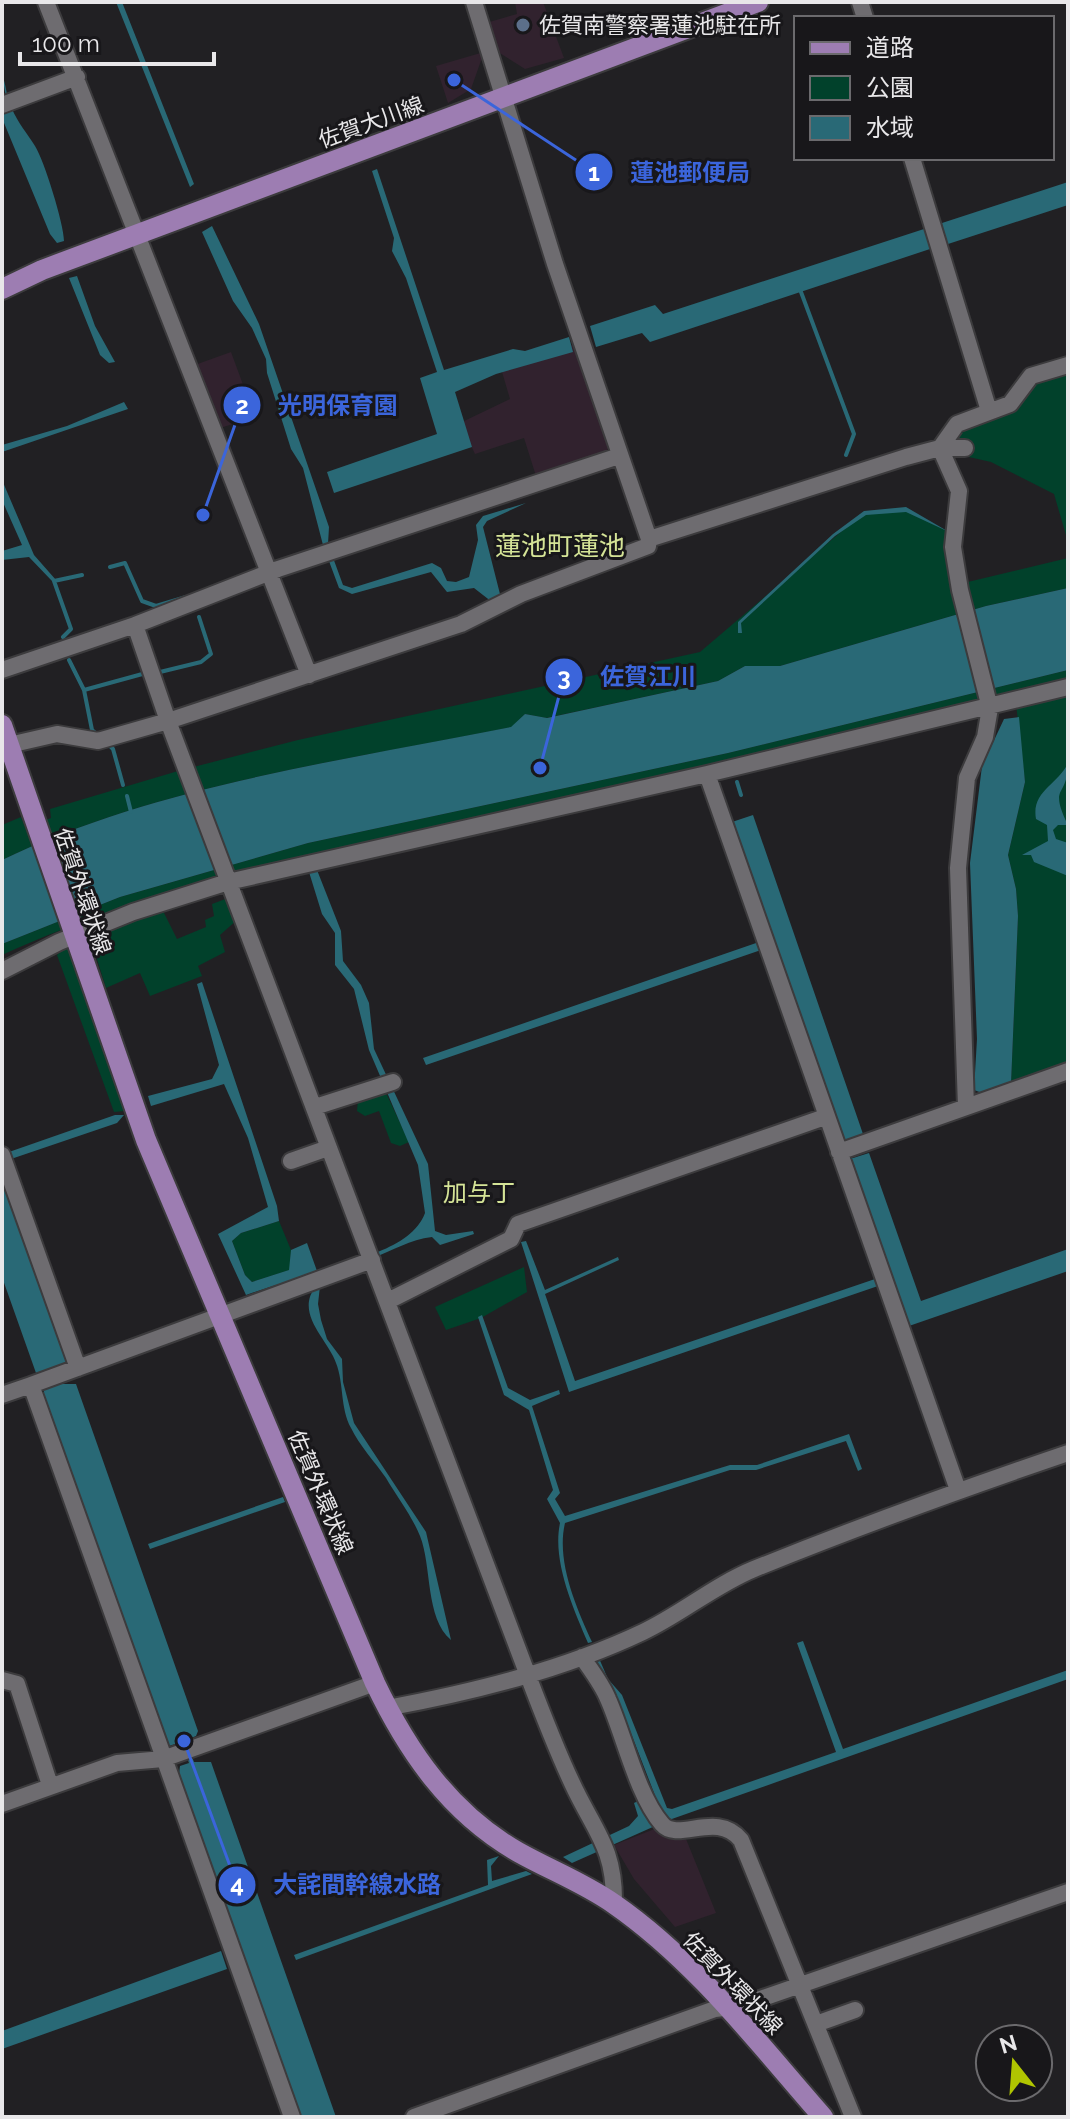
<svg xmlns="http://www.w3.org/2000/svg" width="1070" height="2119" font-family="Raleway,'Noto Sans JP',sans-serif">
<rect width="100%" height="100%" fill="#212023"/>
<path fill="#31222e" d="M 515,2 L 543,2 L 564,58 L 525,69 L 495,50 L 486,23 L 517,14 Z
M 484,52 L 471,89 L 448,103 L 436,66 Z
M 577,344 L 610,445 L 605,454 L 536,476 L 524,438 L 475,454 L 460,423 L 510,399 L 500,365 Z
M 231,352 L 255,417 L 217,429 L 192,366 Z
M 657,1828 L 684,1834 L 716,1913 L 675,1927 L 634,1879 L 614,1845 Z"/>
<path fill="#01412b" d="M 1068,369 L 1068,542 L 1054,494 L 991,462 L 960,455 L 954,438 L 961,425 L 1012,407 L 1031,380 Z
M 906,510 L 951,533 L 948,557 L 951,586 L 1068,558 L 1068,588 L 986,606 L 780,666 L 745,666 L 718,681 L 546,718 L 525,714 L 512,727 C 346,760 154,786 2,860 L 2,825 L 21,817 L 25,827 L 51,818 L 50,809 L 178,771 L 298,740 L 700,652 L 863,513 Z
M 1068,670 L 1068,682 L 705,770 L 701,785 L 628,801 L 623,789 C 418,834 193,867 2,955 L 2,944 L 120,897 L 308,843 L 728,753 Z
M 1068,690 L 1068,1063 L 1011,1084 L 1018,916 L 1016,889 L 1008,855 L 1025,782 L 1016,704 Z
M 228,898 L 237,920 L 220,935 L 225,952 L 198,966 L 202,976 L 150,996 L 140,973 L 106,988 L 90,937 L 161,907 L 177,939 L 206,927 L 205,920 L 214,916 L 212,904 Z
M 68,945 L 125,1111 L 114,1112 L 57,955 Z
M 380,1093 L 387,1095 L 409,1142 L 400,1146 L 391,1143 L 379,1111 L 365,1116 L 357,1111 L 358,1099 Z
M 279,1221 L 291,1250 L 290,1270 L 252,1282 L 245,1275 L 232,1241 L 241,1233 Z
M 524,1267 L 527,1292 L 481,1318 L 446,1330 L 435,1307 Z"/>
<path fill="#296976" d="M 116,2 L 122,2 L 194,184 L 190,187 Z
M 2,74 C 6,84 7,100 12,109 C 18,123 27,133 35,146 C 44,160 64,224 64,241 L 57,243 L 50,234 L 2,118 L 6,98 Z
M 377,169 L 444,370 L 513,349 L 525,351 L 569,337 L 573,352 L 496,374 L 455,392 L 472,447 L 334,493 L 327,472 L 437,434 L 420,378 L 437,372 L 406,278 L 392,251 L 394,238 L 372,171 Z
M 1068,182 L 1068,205 L 948,244 L 945,236 L 928,241 L 930,249 L 650,342 L 642,333 L 596,347 L 590,326 L 655,305 L 663,314 L 924,229 L 927,236 L 943,231 L 942,223 Z
M 212,226 L 259,324 L 329,527 L 328,544 L 343,585 L 352,588 L 432,563 L 441,568 L 447,581 L 456,582 L 469,577 L 478,540 L 476,525 L 483,516 L 526,503 L 487,521 L 483,527 L 501,598 L 492,602 L 474,588 L 447,592 L 431,572 L 352,594 L 339,588 L 323,545 L 303,468 L 291,449 L 267,373 L 266,359 L 252,328 L 233,301 L 202,232 Z
M 77,276 L 95,326 L 115,362 L 109,363 L 100,355 L 69,278 Z
M 124,402 L 128,409 L 2,452 L 2,445 L 67,426 Z
M 2,480 L 34,555 L 56,580 L 52,581 L 29,557 L 2,560 L 2,551 L 22,545 L 2,500 Z
M 906,507 L 949,532 L 906,512 L 866,515 L 835,536 L 741,623 L 742,633 L 738,633 L 738,622 L 833,534 L 864,511 Z
M 1068,588 L 1068,670 L 728,753 L 308,843 L 120,897 L 2,944 L 2,860 C 154,786 346,760 511,727 L 525,714 L 547,718 L 718,681 L 745,666 L 780,666 L 986,606 Z
M 1019,717 L 1025,782 L 1008,855 L 1016,889 L 1018,916 L 1011,1084 L 985,1094 L 974,1090 L 977,1039 L 970,863 L 982,766 L 1004,719 Z
M 1068,763 C 1068,799 1048,784 1068,825 L 1058,825 L 1053,830 L 1056,839 L 1068,843 L 1068,876 L 1034,862 L 1031,855 L 1022,855 L 1048,841 L 1047,825 L 1036,819 C 1031,791 1058,785 1068,763 Z
M 753,815 L 863,1134 L 843,1142 L 732,822 Z
M 317,870 L 341,931 L 343,961 L 361,985 L 369,1003 L 374,1049 L 428,1164 L 435,1231 L 446,1235 L 473,1231 L 474,1234 L 440,1245 L 432,1237 C 410,1239 393,1251 372,1258 C 330,1271 288,1280 246,1295 L 218,1234 L 268,1207 L 248,1138 L 224,1084 L 151,1106 L 148,1096 L 212,1079 L 219,1065 L 197,984 L 202,982 L 277,1206 L 279,1221 L 241,1233 L 232,1241 L 245,1275 L 252,1282 L 289,1270 L 291,1250 L 307,1243 L 317,1271 C 351,1260 411,1250 425,1213 L 418,1165 L 369,1050 L 354,989 L 335,965 L 335,933 L 322,914 L 309,872 Z
M 759,942 L 761,950 L 426,1065 L 423,1058 Z
M 115,1115 L 124,1115 L 117,1123 L 11,1159 L 9,1152 Z
M 869,1153 L 921,1301 L 1068,1249 L 1068,1271 L 909,1326 L 850,1159 Z
M 2,1176 L 69,1361 L 55,1368 L 60,1384 L 76,1384 L 198,1731 L 196,1736 L 186,1740 L 194,1762 L 211,1762 L 336,2117 L 301,2117 L 179,1774 L 180,1766 L 189,1763 L 181,1742 L 169,1746 L 165,1742 L 43,1399 L 44,1390 L 54,1385 L 49,1370 L 36,1373 L 2,1277 Z
M 526,1241 L 545,1290 L 618,1257 L 619,1260 L 545,1294 L 575,1381 L 875,1279 L 878,1286 L 569,1392 L 521,1242 Z
M 316,1286 L 320,1286 L 318,1304 L 321,1320 L 327,1339 L 342,1359 L 343,1382 L 354,1423 L 426,1532 L 451,1640 C 425,1618 432,1566 420,1536 C 412,1516 397,1497 386,1478 C 375,1462 359,1445 351,1428 C 340,1408 344,1383 336,1363 C 328,1339 294,1314 316,1286 Z
M 482,1315 L 508,1388 L 530,1400 L 559,1390 L 560,1394 L 532,1406 L 560,1493 L 555,1499 L 565,1516 L 730,1465 L 757,1465 L 849,1434 L 862,1469 L 858,1471 L 846,1441 L 756,1470 L 730,1470 L 565,1523 C 556,1561 576,1607 592,1642 L 588,1643 C 573,1608 552,1561 560,1523 L 547,1499 L 553,1490 L 529,1410 L 504,1395 L 478,1317 Z
M 283,1497 L 285,1502 L 150,1549 L 148,1544 Z
M 803,1641 L 843,1749 L 1068,1670 L 1068,1679 L 669,1820 L 661,1811 L 617,1697 L 595,1658 L 598,1656 L 608,1679 L 622,1695 L 667,1808 L 672,1809 L 836,1752 L 797,1643 Z
M 642,1799 L 655,1826 L 572,1863 L 563,1857 L 629,1826 L 638,1816 L 634,1803 Z
M 499,1856 L 491,1866 L 492,1881 L 526,1871 L 532,1874 L 296,1960 L 294,1955 L 488,1885 L 487,1860 Z
M 221,1951 L 227,1969 L 2,2049 L 2,2031 Z"/>
<g fill="none" stroke-linecap="round" stroke-linejoin="round">
<path stroke="#296976" stroke-width="4" d="M 801,292 L 854,434 L 846,455
M 110,567 L 125,563 L 142,601 L 156,606 L 186,597
M 63,637 L 71,629 L 54,581 L 82,575
M 69,660 L 84,690 L 92,730 L 98,735
M 160,672 L 201,662 L 211,654 L 199,617
M 84,690 L 146,673
M 107,743 L 113,749 L 123,785
M 737,782 L 741,795
M 127,796 L 131,812"/>
<g stroke="#3c3b3d" stroke-width="20">
<path id="minor" d="M 46,2 L 309,675
M 474,2 L 555,264 L 649,539
M 860,2 L 865,18
M 2,105 L 77,77
M 912,158 L 989,411
M 940,448 L 959,491 L 953,547 L 960,590 L 990,708 L 985,737 L 967,778 L 958,868 L 966,1107
M 940,448 L 957,424 L 1010,404 L 1031,376 L 1068,365
M 135,625 L 168,721 L 527,1673 C 541,1710 555,1747 572,1783 C 594,1831 615,1847 614,1904
M 2,670 L 135,625 L 278,569 L 619,456
M 9,745 L 57,734 L 98,741 L 168,721 L 461,624 L 521,594 L 648,546 L 649,539 L 906,457 L 940,448 L 965,448
M 707,774 L 958,1490
M 2,971 L 59,942 L 133,912 L 228,882 L 707,774 L 1068,687
M 315,1107 L 393,1082
M 839,1152 L 1068,1071
M 2,1155 L 78,1368
M 291,1161 L 328,1148
M 388,1301 L 511,1239 L 518,1224 L 825,1117
M 2,1395 L 31,1385
M 582,1657 C 591,1670 602,1684 608,1699 C 624,1735 637,1795 662,1824 C 678,1843 717,1810 741,1840 L 853,2117
M 2,1680 L 17,1684 L 50,1785
M 387,1708 C 473,1692 563,1670 643,1632 C 681,1614 715,1585 754,1569 C 858,1527 962,1489 1068,1453
M 2,1804 L 117,1763 L 163,1759 L 375,1683
M 816,2024 L 855,2010
M 292,2117 L 31,1385 L 372,1260
M 414,2117 L 715,2009 L 740,2006 L 1068,1892"/>
</g>
<g stroke="#3c3b3d" stroke-width="24">
<path id="major" d="M 2,289 L 42,270 L 758,2
M 2,725 L 146,1140 L 375,1683 C 408,1752 450,1813 518,1852 C 550,1870 584,1883 614,1904 C 696,1961 758,2043 823,2117"/>
</g>
<use href="#minor" stroke="#6e6c70" stroke-width="16"/>
<use href="#major" stroke="#9d7db2" stroke-width="20"/>
</g>
<circle fill="#5c6f8a" stroke="#18171a" stroke-width="3" cx="523" cy="25" r="8"/>
<g text-anchor="middle" stroke-width="6" stroke-linejoin="round" paint-order="stroke">
<g font-size="22" fill="#e8e7e9" stroke="#18171a" text-anchor="start">
<text x="539" y="33">佐賀南警察署蓮池駐在所</text>
</g>
<g font-size="22" fill="#e8e7e9" stroke="#18171a">
<text transform="translate(371 122) rotate(-20)" y="8">佐賀大川線</text>
<text transform="translate(83 891) rotate(71)" y="8">佐賀外環状線</text>
<text transform="translate(321 1492) rotate(67)" y="8">佐賀外環状線</text>
<text transform="translate(733 1983) rotate(46)" y="8">佐賀外環状線</text>
</g>
<g font-size="24" fill="#d5e497" stroke="#18171a">
<text x="479" y="1201">加与丁</text>
</g>
<g font-size="26" fill="#d5e497" stroke="#18171a">
<text x="560" y="555">蓮池町蓮池</text>
</g>
</g>
<path fill="none" stroke="#3b65db" stroke-width="3" d="M454 80L594 172M203 515L242 405M540 768L564 677M184 1741L237 1885"/>
<g fill="#3b65db" stroke="#18171a" stroke-width="3">
<circle cx="454" cy="80" r="8"/>
<circle cx="203" cy="515" r="8"/>
<circle cx="540" cy="768" r="8"/>
<circle cx="184" cy="1741" r="8"/>
<circle cx="594" cy="172" r="20"/>
<circle cx="242" cy="405" r="20"/>
<circle cx="564" cy="677" r="20"/>
<circle cx="237" cy="1885" r="20"/>
</g>
<g font-size="24" text-anchor="middle" font-weight="bold" fill="#fff">
<text x="594" y="181">1</text>
<text x="242" y="414">2</text>
<text x="564" y="685">3</text>
<text x="237" y="1893">4</text>
</g>
<g font-size="24" text-anchor="middle" font-weight="bold" fill="#3b65db" stroke="#18171a" stroke-width="6" stroke-linejoin="round" paint-order="stroke">
<text x="690" y="181">蓮池郵便局</text>
<text x="338" y="414">光明保育園</text>
<text x="648" y="685">佐賀江川</text>
<text x="357" y="1893">大詫間幹線水路</text>
</g>
<rect width="1070" height="2119" fill="none" stroke="#e8e7e9" stroke-width="8"/>
<rect x="794" y="16" width="260" height="144" fill="#18171a" stroke="#6b6a6d" stroke-width="2"/>
<rect x="810" y="42" width="40" height="12" fill="#9d7db2" stroke="#6b6a6d" stroke-width="2"/>
<text x="866" y="56" font-size="24" fill="#e8e7e9">道路</text>
<rect x="810" y="76" width="40" height="24" fill="#01412b" stroke="#6b6a6d" stroke-width="2"/>
<text x="866" y="96" font-size="24" fill="#e8e7e9">公園</text>
<rect x="810" y="116" width="40" height="24" fill="#296976" stroke="#6b6a6d" stroke-width="2"/>
<text x="866" y="136" font-size="24" fill="#e8e7e9">水域</text>
<g transform="translate(1014 2063) rotate(343)"><circle r="38" fill="#18171a" stroke="#6b6a6d" stroke-width="2"/>
<path d="M0-6L14 30L0 20L-14 30Z" fill="#b0c501"/>
<text y="-12" font-size="22" font-weight="bold" text-anchor="middle" fill="#e8e7e9">N</text>
</g>
<path d="M20 52v12h194v-12" fill="none" stroke="#e8e7e9" stroke-width="4"/>
<text x="32" y="52" font-size="24" fill="#e8e7e9" stroke="#18171a" stroke-width="6" paint-order="stroke">100 m</text>
</svg>
